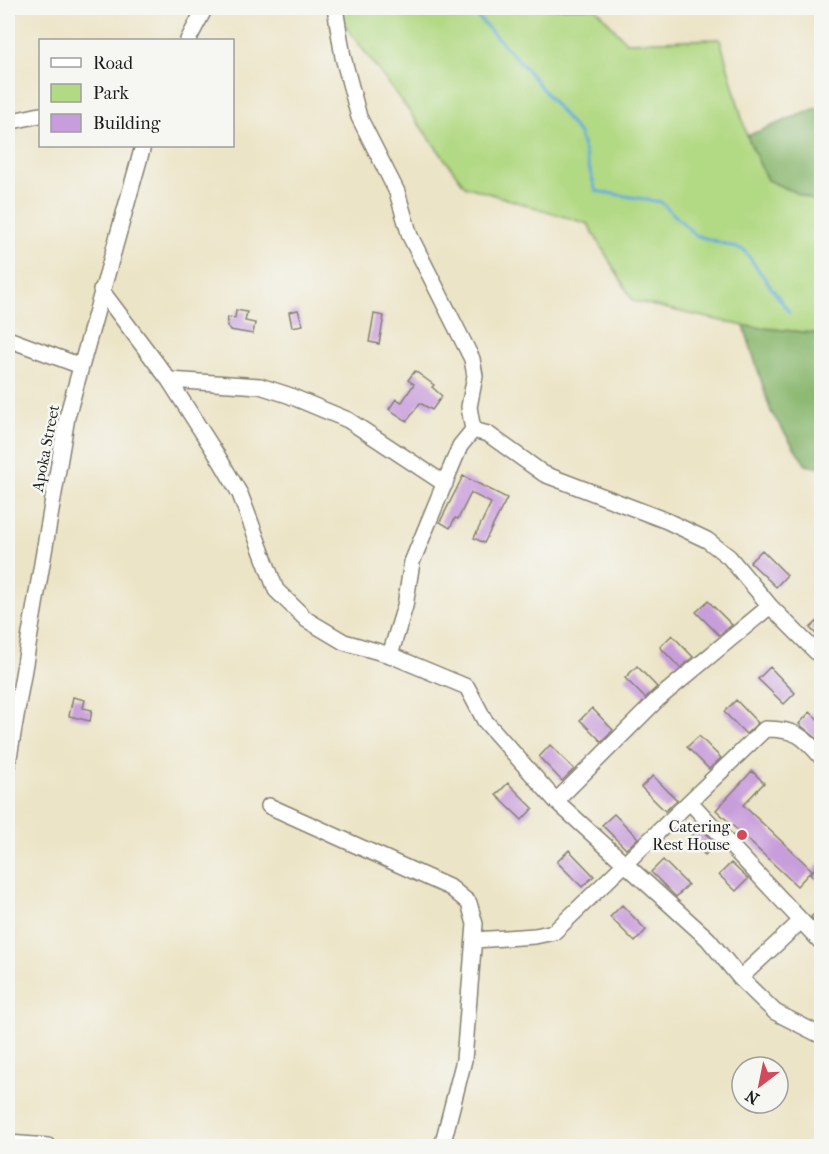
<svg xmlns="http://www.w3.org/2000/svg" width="829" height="1154" font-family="'IM FELL French Canon',serif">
<rect width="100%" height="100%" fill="#f6f6f2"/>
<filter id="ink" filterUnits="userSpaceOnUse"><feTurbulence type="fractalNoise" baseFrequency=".0167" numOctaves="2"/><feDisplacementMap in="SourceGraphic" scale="12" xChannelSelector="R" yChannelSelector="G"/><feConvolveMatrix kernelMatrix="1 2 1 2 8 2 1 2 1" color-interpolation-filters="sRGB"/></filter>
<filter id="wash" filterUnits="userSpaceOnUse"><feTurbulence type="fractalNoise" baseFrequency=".008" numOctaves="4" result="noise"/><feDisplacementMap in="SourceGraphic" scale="24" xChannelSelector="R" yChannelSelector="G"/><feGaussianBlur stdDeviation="1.35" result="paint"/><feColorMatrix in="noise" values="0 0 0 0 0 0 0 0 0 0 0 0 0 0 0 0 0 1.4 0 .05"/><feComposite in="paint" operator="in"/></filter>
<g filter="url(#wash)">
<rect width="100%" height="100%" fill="#ece4c6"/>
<path fill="#b2d984" stroke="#677a50" stroke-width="1.5" d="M 332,8 L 596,8 L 626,42 L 720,39 L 747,136 L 767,180 L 819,203 L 821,334 L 744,326 L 633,301 L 588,224 L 465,186 Z"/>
<path fill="#8db972" stroke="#546a47" stroke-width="1.5" d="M 819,107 L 822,108 L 821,248 L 819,203 L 767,180 L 747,136 Z
M 744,326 L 821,334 L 821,468 L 806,465 L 771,412 Z"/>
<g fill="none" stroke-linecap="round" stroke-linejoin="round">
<path stroke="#62abd9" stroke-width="3" d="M 469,8 L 522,64 L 579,134 L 596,191 L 661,202 L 695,235 L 744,250 L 789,312"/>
</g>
<g id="blocks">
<path fill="#c89ddb" d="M 236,310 L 247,312 L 245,321 L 255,323 L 253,334 L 230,330 L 227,326 L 228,317 L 235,318 Z
M 298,310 L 303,325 L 292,327 L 289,312 Z
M 374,314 L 384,316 L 379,344 L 369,342 Z
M 415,371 L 434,385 L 432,387 L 442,396 L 432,410 L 420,403 L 407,421 L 389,409 L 396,399 L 402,402 L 414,384 L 408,380 Z
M 463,476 L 507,498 L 484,543 L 474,538 L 491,503 L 471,493 L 458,519 L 455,518 L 450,528 L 440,522 Z
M 762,550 L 787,575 L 776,587 L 750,562 Z
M 708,601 L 732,625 L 719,635 L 696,612 Z
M 822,617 L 822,640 L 810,628 Z
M 672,635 L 693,657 L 680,668 L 660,647 Z
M 637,666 L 657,687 L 645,698 L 625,678 Z
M 770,667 L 795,693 L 784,704 L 758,679 Z
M 73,697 L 85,700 L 83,708 L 92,710 L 90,721 L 69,716 Z
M 736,700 L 758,723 L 746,734 L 724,712 Z
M 592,708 L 613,730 L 602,742 L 580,720 Z
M 810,712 L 822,723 L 822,743 L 799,724 Z
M 699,736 L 721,758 L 709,769 L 687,747 Z
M 550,745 L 574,769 L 562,781 L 539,757 Z
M 752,771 L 764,783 L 743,805 L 812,870 L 797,886 L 716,810 Z
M 653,776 L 677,800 L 665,811 L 641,787 Z
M 508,783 L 533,808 L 522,820 L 496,795 Z
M 614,814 L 638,838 L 626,849 L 602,825 Z
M 700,827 L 716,844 L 705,855 L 688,839 Z
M 569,850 L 594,876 L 582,887 L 557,862 Z
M 663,860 L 688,885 L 676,897 L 651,872 Z
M 822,861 L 822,884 L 810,874 Z
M 731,863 L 748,879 L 736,891 L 719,875 Z
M 622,905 L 646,930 L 635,942 L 610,917 Z
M 822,906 L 822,928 L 811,917 Z"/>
</g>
</g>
<g filter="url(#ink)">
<use href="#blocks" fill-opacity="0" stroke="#848071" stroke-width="1.5"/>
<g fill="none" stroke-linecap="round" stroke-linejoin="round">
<g stroke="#848071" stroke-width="18">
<path id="minor" d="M 335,8 L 343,57 L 359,117 L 397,192 L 410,236 L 472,359 L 475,376 L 469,407 L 473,430
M 188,40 L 205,8
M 8,122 L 40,115
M 101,290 L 169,380 L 220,460 L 240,494 L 276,590 L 307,620 L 344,642 L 390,655 L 467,687 L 485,721 L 556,801 L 708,939 L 740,978 L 775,1012 L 822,1036
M 8,339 L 81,366
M 169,380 L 260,386 L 288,395 L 348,420 L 445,484
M 473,430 L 488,434 L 544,474 L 667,521 L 707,540 L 729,557 L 770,606 L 822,658
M 390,655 L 405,606 L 412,562 L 460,446 L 473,430
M 8,763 L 67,417 L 143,146
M 556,801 L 658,699 L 770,606
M 690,802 L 822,943
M 269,806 L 451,888 L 469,903 L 475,924 L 464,1060 L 442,1146
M 474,940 L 535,936 L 554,932 L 765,729 C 796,729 803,736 822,758
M 740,978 L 801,921
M 8,1143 L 48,1146"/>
</g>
<use href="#minor" stroke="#fff" stroke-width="15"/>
</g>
</g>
<circle fill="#d1495b" stroke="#f6f6f2" stroke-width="2" cx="742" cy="835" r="6"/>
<g text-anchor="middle" stroke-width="5" stroke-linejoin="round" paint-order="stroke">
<g font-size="16" fill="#1c1c1c" stroke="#f6f6f2">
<text transform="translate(45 448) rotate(-79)" y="6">Apoka Street</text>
</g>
<g font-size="16" fill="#1c1c1c" stroke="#f6f6f2" text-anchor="end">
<text x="730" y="832">Catering<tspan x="730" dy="18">Rest House</tspan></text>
</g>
</g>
<rect width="829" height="1154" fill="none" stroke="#f6f6f2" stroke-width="30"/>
<rect x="39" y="39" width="195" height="108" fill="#f6f6f2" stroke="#9f9f9c" stroke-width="1.5"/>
<rect x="51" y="58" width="30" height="9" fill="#ffffff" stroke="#9f9f9c" stroke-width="1.5"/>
<text x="93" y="69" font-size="18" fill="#1c1c1c">Road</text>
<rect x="51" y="84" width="30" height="18" fill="#b2d984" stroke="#9f9f9c" stroke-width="1.5"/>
<text x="93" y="99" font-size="18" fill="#1c1c1c">Park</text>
<rect x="51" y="114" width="30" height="18" fill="#c89ddb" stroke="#9f9f9c" stroke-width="1.5"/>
<text x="93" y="129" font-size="18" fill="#1c1c1c">Building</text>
<g transform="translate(760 1085) rotate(212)"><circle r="28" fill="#f6f6f2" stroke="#9f9f9c" stroke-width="1.5"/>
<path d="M0-4.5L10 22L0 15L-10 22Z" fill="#d1495b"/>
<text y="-9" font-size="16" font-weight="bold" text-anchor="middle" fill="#1c1c1c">N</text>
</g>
</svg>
